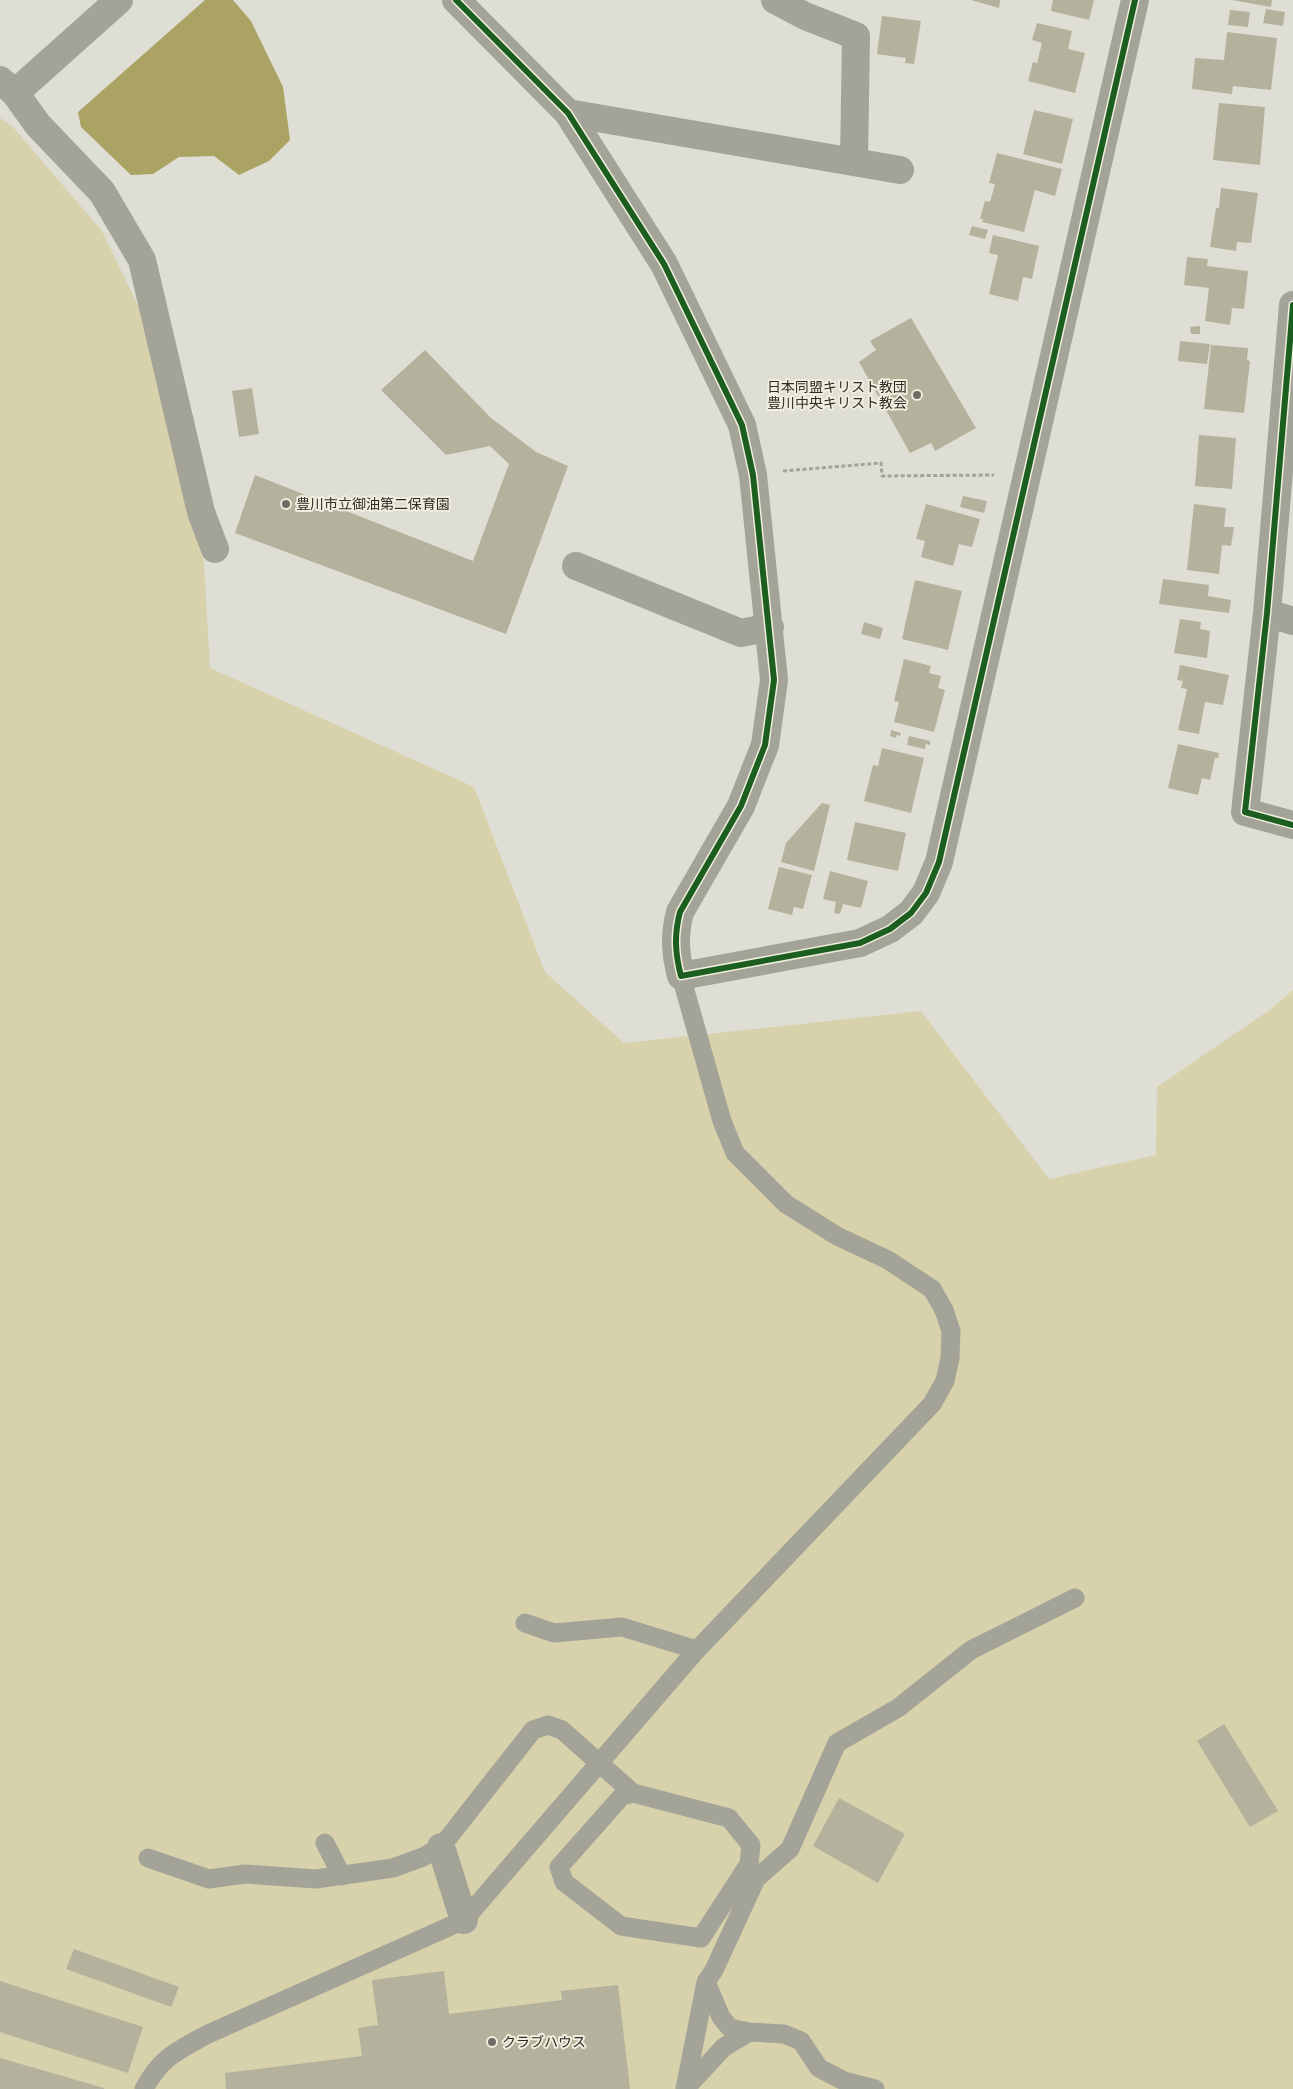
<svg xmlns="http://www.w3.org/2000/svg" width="1293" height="2089" font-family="Jost,'Noto Sans JP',sans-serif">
<rect width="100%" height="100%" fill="#dfded4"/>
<path fill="#d7d2ab" d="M 0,118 L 12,126 L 102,231 L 172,376 L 201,512 L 210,668 L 474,787 L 545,972 L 624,1043 L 921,1011 L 1049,1179 L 1156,1155 L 1157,1087 L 1271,1009 L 1293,990 L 1293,2089 L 0,2089 Z"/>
<path fill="#aaa363" d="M 205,0 L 233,0 L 251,21 L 283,87 L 290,140 L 269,161 L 239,175 L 214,156 L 179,157 L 153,174 L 131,175 L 81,127 L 78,112 Z"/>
<path fill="#b4b19c" d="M 971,0 L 1000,0 L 999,8 Z
M 1053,0 L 1094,0 L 1089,20 L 1051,11 Z
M 1232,0 L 1272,0 L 1271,7 Z
M 1266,9 L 1285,12 L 1283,26 L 1263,23 Z
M 1230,10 L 1250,12 L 1248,27 L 1228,25 Z
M 882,16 L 921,21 L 914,64 L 905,63 L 906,58 L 877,54 Z
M 1037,23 L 1072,31 L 1068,49 L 1085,53 L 1075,93 L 1028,81 L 1033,62 L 1037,63 L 1042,43 L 1032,40 Z
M 1227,32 L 1277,38 L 1271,90 L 1233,86 L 1232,94 L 1192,89 L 1195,58 L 1224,60 Z
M 1219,103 L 1265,107 L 1260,165 L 1213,160 Z
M 1034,110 L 1073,119 L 1062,164 L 1023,154 Z
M 997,153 L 1062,169 L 1055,196 L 1035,190 L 1024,232 L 982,222 L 983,219 L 980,219 L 985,201 L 990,202 L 995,184 L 989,183 Z
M 1221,188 L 1258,193 L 1251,243 L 1237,242 L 1236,251 L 1210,247 L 1216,208 L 1219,208 Z
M 972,226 L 988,230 L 985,239 L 969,235 Z
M 993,235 L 1039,246 L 1032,279 L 1023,277 L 1018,301 L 989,294 L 998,255 L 989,253 Z
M 1187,257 L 1208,259 L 1207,266 L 1248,271 L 1244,309 L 1232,308 L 1230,325 L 1205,321 L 1209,288 L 1184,285 Z
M 911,318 L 976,428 L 935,451 L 931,443 L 910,453 L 859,362 L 876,350 L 870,341 Z
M 1200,326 L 1200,334 L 1191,334 L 1190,327 Z
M 1180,341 L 1210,344 L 1207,364 L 1178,361 Z
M 1211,345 L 1248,348 L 1247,360 L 1250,361 L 1244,413 L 1204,409 Z
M 425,350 L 491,418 L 536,452 L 568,466 L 506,634 L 235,533 L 255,475 L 473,561 L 509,464 L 490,446 L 446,455 L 381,390 Z
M 252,388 L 259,434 L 239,437 L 232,391 Z
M 1199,435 L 1236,438 L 1232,489 L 1195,486 Z
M 963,496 L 987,501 L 984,513 L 960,507 Z
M 926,504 L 980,519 L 972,547 L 959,544 L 953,566 L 921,557 L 925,541 L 916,539 Z
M 1194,504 L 1226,508 L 1224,527 L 1234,527 L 1231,546 L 1222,545 L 1219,574 L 1187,570 Z
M 1163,579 L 1209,585 L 1208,596 L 1231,600 L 1229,613 L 1159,604 Z
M 915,580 L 962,591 L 948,650 L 902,639 Z
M 1180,619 L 1201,622 L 1200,629 L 1210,631 L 1207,658 L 1174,653 Z
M 864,622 L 883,628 L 880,639 L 861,634 Z
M 904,659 L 931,666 L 929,673 L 941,676 L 938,688 L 945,690 L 934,732 L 894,722 L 899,702 L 894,701 Z
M 1180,665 L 1229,675 L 1223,705 L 1205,702 L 1199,734 L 1178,730 L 1187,689 L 1181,688 L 1183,681 L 1177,680 Z
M 891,730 L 901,733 L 900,736 L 897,735 L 896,738 L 890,736 Z
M 909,736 L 930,741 L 930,745 L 926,744 L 925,749 L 907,745 Z
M 1178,744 L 1219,753 L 1218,758 L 1215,758 L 1210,780 L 1202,778 L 1198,795 L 1168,788 Z
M 882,748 L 924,758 L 911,813 L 864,801 L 873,765 L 878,766 Z
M 822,803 L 830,805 L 814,871 L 781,862 L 786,843 Z
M 855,822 L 906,833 L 898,871 L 847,860 Z
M 779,867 L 812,875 L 803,909 L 794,907 L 792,915 L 768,909 Z
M 830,871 L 868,881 L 861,908 L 843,904 L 840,914 L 834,913 L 836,902 L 823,899 Z
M 1224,1724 L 1278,1811 L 1250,1827 L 1197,1741 Z
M 839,1798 L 905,1834 L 878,1883 L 813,1846 Z
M 74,1949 L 179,1987 L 171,2007 L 66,1969 Z
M 444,1971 L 449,2014 L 562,2000 L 561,1991 L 618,1985 L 630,2089 L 226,2089 L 225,2073 L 362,2056 L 358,2028 L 378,2025 L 372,1980 Z
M 0,1981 L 143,2027 L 128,2073 L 0,2032 Z
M 0,2058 L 104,2088 L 104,2089 L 0,2089 Z"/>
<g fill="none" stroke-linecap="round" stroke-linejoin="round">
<path stroke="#a3a298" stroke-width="3" stroke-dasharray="4 2.5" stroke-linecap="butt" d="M 783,471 L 881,463 L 882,476 L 994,475"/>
<path stroke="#a4a398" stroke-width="19" d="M 525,1623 L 554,1633 L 622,1627 L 697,1650
M 325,1843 L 342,1876
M 148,1858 L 209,1879 L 245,1874 L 316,1879 L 393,1868 L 423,1857 L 441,1847 L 533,1730 L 548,1725 L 562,1730 L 633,1793 L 729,1818 L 751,1845 L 749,1864 L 701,1938 L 621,1926 L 564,1882 L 559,1867 L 622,1796 L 633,1793
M 706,1982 L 721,2017 L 730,2028 L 749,2032
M 144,2089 C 161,2057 176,2052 206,2035 L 464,1920 L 694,1653 L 932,1404 L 945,1381 L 950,1358 L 951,1331 L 944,1310 L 932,1289 L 888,1260 L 837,1236 L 786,1204 L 735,1153 L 722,1121 L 681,976
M 685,2089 L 706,1982 L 714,1970 L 756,1879 L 790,1849 L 837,1743 L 898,1708 L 971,1650 L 1075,1598
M 685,2089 L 724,2047 L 749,2032 L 784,2034 L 801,2041 L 819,2068 L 844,2081 L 875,2089"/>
<path stroke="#a4a398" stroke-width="28" d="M 456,0 L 568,113 L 664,264 L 742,425 L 753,475 L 774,680 L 765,745 L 741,806 L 680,912 C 674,935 675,953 681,976 L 860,943 L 890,929 L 911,913 L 926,893 L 939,862 L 1135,0
M 775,0 L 805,16 L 856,36 L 854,162
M 0,80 L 15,93 L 38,125 L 102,192 L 142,260 L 201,512 L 215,549
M 15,93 L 119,0
M 568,113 L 900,170
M 1293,305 L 1267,613 L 1245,812 L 1293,825
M 576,566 L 741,633 L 770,627
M 1267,613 L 1293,621
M 441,1847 L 464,1920"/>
<g stroke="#f0eedd" stroke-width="9">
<path id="cycleway" d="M 456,0 L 568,113 L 664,264 L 742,425 L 753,475 L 774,680 L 765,745 L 741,806 L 680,912 C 674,935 675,953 681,976 L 860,943 L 890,929 L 911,913 L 926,893 L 939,862 L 1135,0
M 1293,305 L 1267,613 L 1245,812 L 1293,825"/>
</g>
<use href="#cycleway" stroke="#1b5e20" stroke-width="6"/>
</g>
<g fill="#6c6b64" stroke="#f0eedd" stroke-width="2">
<circle cx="917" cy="395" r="5"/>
<circle cx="286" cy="504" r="5"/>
<circle cx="492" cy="2042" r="5"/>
</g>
<g text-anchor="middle" stroke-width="4" stroke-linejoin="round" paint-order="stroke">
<g font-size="14" fill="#2e2d27" stroke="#f0eedd" text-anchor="start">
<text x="907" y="392" text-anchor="end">日本同盟キリスト教団<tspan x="907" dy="16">豊川中央キリスト教会</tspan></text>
<text x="296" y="509">豊川市立御油第二保育園</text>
<text x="502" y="2047">クラブハウス</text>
</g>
</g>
</svg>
